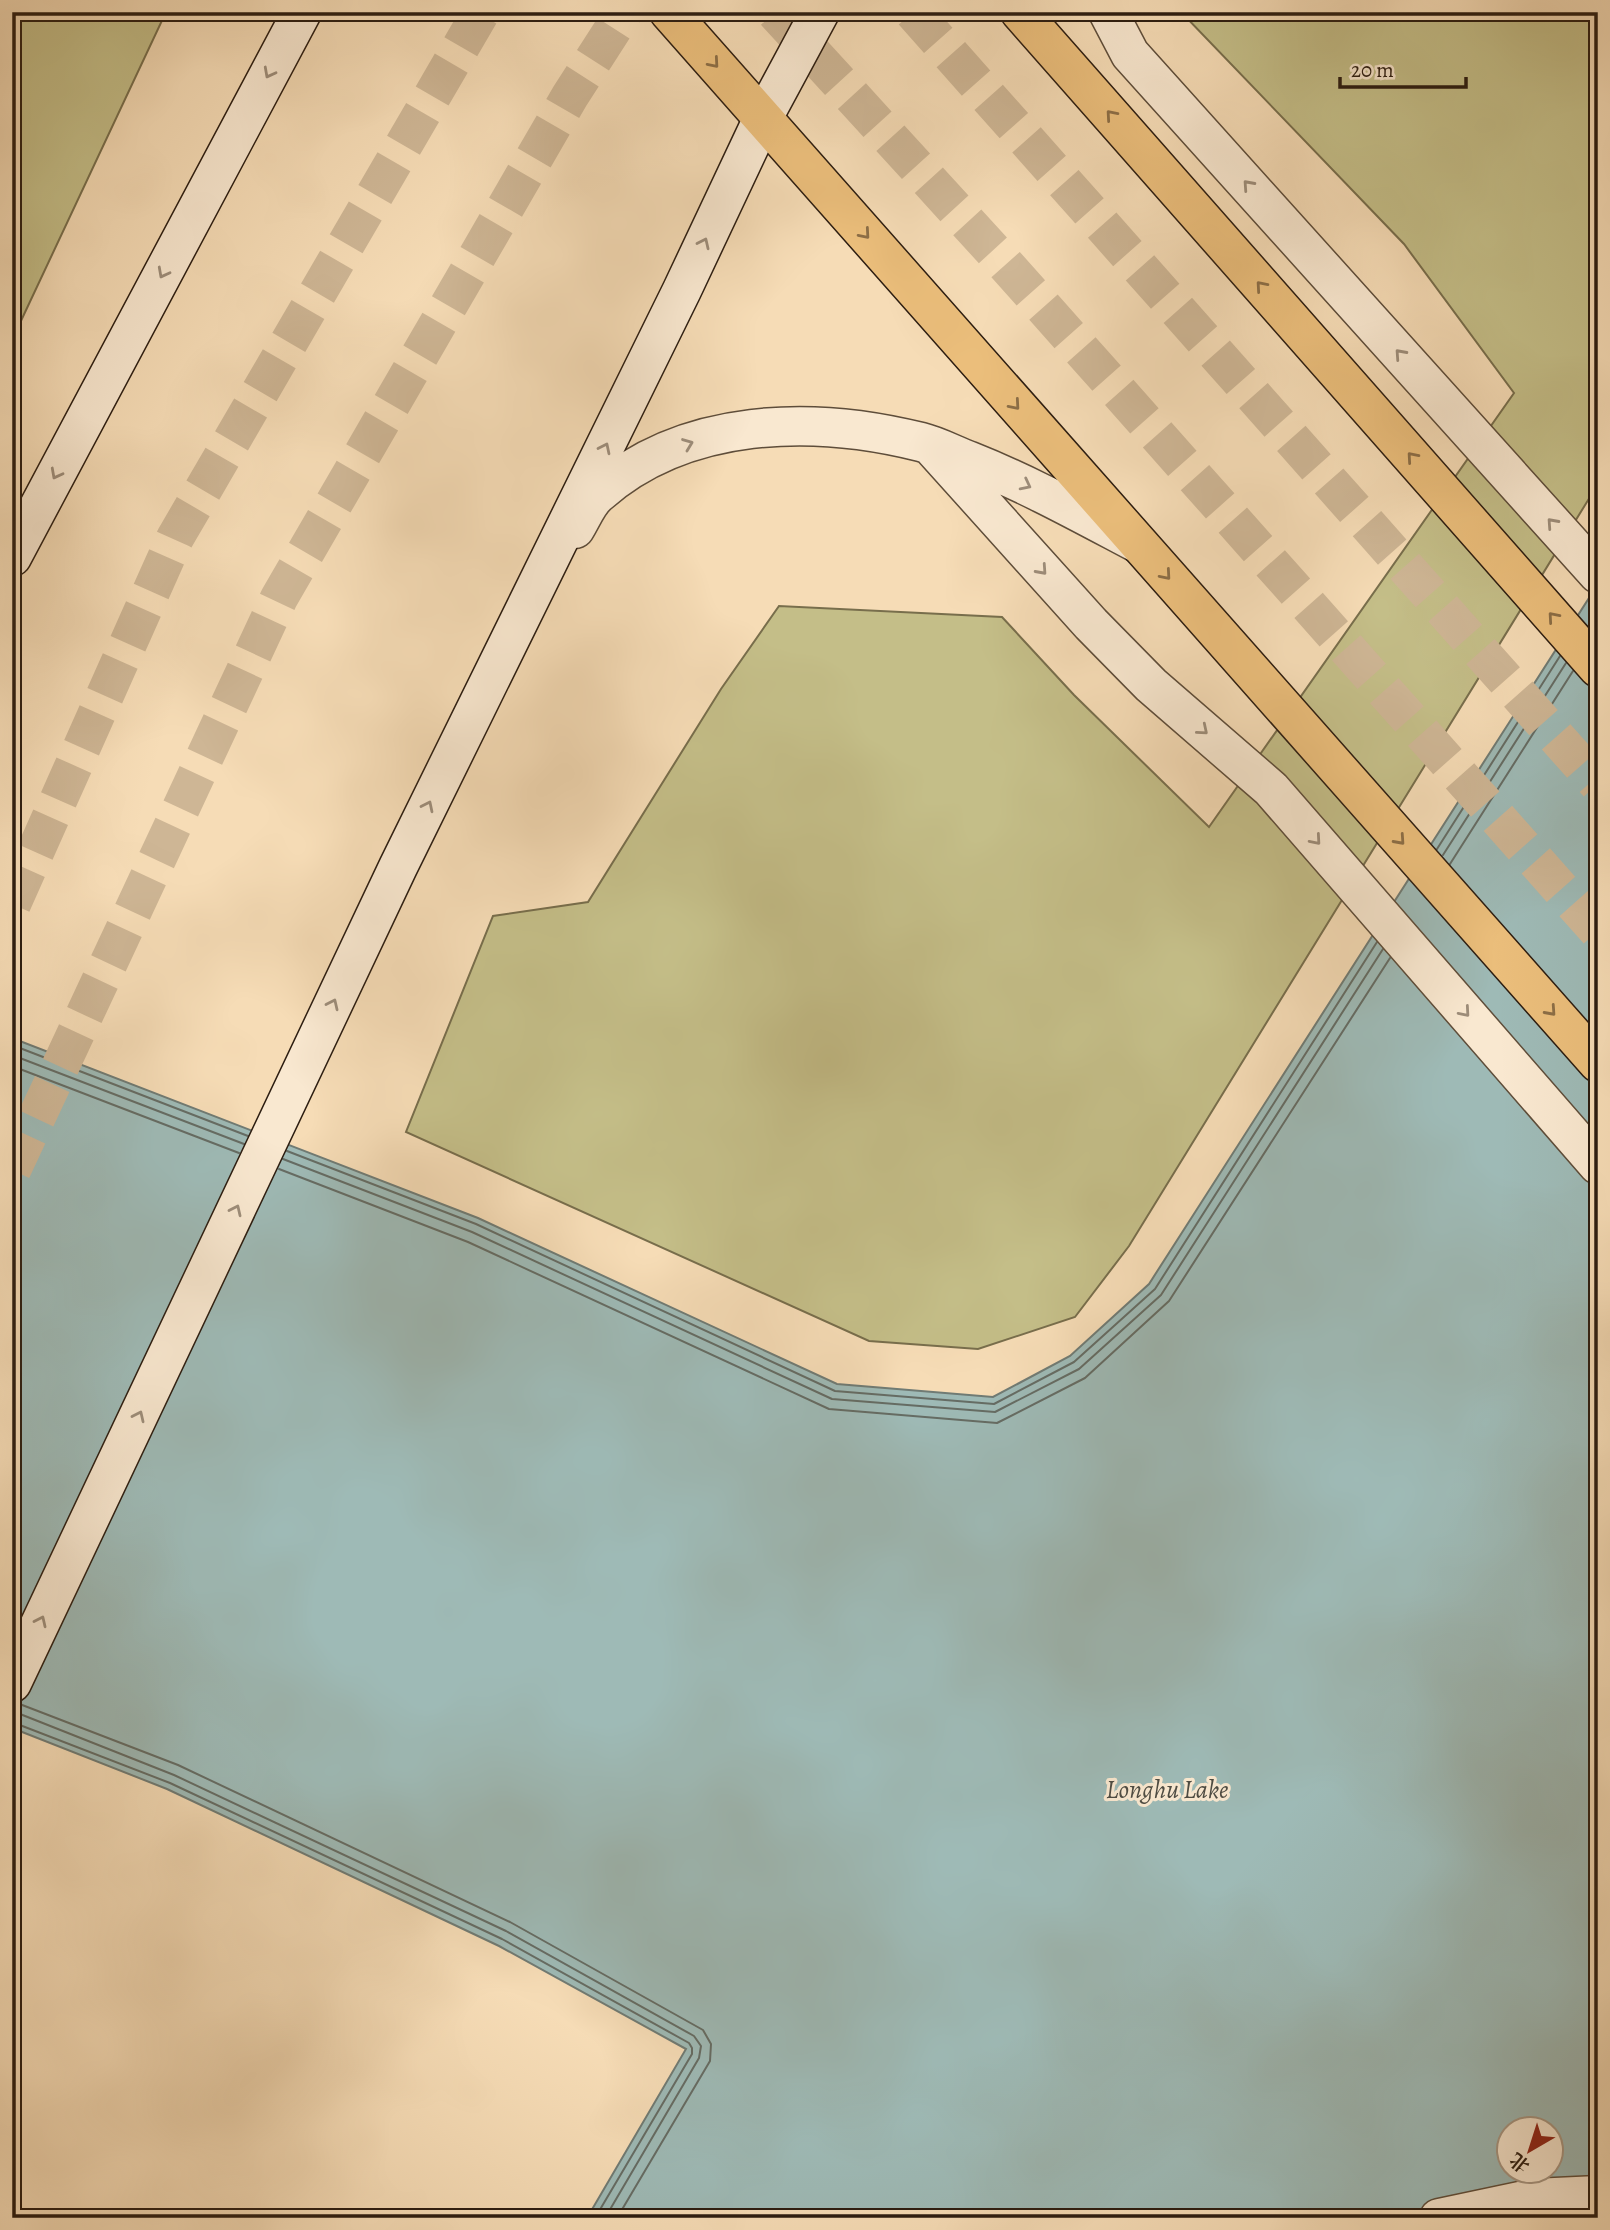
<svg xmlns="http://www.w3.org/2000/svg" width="1610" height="2230" font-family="Alegreya,'Noto Serif SC',serif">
<rect width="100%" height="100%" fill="#f6dcb6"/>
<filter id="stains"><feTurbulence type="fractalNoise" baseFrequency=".00286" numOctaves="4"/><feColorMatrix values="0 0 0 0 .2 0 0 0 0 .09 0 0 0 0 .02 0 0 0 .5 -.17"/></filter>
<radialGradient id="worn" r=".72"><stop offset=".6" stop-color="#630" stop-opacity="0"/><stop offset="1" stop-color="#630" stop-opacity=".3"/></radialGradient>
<path fill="#c4be88" stroke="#786e4c" stroke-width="2" d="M 12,12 L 166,12 L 12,340 Z
M 1181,12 L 1598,12 L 1598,484 L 1129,1246 L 1075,1317 L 978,1349 L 869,1341 L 406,1132 L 493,916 L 588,902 L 721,689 L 779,606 L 1002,617 L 1074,695 L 1209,827 L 1514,393 L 1404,244 Z"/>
<path fill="#9ebab6" stroke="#707b74" stroke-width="2" fill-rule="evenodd" d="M 1598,584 L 1598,2218 L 587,2218 L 686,2049 L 499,1946 L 167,1789 L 12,1728 L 12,1038 L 478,1218 L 837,1384 L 993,1397 L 1070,1356 L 1149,1284 ZM 1508,2128 L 1550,2128 L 1550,2170 L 1508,2170 Z"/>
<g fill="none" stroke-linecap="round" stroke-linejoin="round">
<path stroke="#656c64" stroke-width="2" d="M 1437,849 L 1560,656
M 1443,855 L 1566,663
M 1450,864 L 1573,671
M 12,1045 L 248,1136
M 12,1055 L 244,1144
M 12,1066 L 239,1153
M 287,1151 L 476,1224 L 835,1391 L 994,1404 L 1074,1362 L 1155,1289 L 1377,942
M 283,1159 L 472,1232 L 832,1399 L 995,1412 L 1079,1369 L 1161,1295 L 1383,949
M 279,1169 L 468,1242 L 829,1409 L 997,1423 L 1085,1378 L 1169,1301 L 1390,958
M 17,1703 L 178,1765 L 510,1922 L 703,2030 L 711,2044 L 710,2061 L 617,2218
M 12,1713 L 20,1714 L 174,1775 L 506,1931 L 694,2036 L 701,2046 L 699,2058 L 605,2218
M 12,1722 L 170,1783 L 502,1939 L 689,2043 L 692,2048 L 692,2054 L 595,2218"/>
<path stroke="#ceb695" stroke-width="38" stroke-dasharray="38 19" stroke-linecap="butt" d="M 12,904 L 175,538 L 481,12
M 12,1170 L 279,598 L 570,96 L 624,12"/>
<path stroke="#ceb695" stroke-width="38" stroke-dasharray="38 19" stroke-linecap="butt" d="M 775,12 L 998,256 L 1598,931
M 913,12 L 1598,784"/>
<g stroke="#5e4d3a" stroke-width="41">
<path id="street" d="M 1108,12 L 1130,54 L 1598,574
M 931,446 L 1091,624 L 1151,685 L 1271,789 L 1598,1165
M 575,529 C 582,518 588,502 598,494 C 685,417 813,415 921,442 C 937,446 954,455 970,461 C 1028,484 1082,514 1137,543
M 1439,2218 L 1534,2198 L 1598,2195"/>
</g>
<g stroke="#2c1d11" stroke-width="41">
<path id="secondary" d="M 12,557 L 302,12
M 12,1683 L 398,867 L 682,290 L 763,118 L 820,12"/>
</g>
<g stroke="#2c1d11" stroke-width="41">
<path id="primary" d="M 669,12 L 1598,1063
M 1020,12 L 1598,668"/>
</g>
<use href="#street" stroke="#f9e8d0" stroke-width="38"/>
<use href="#secondary" stroke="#f9e8d0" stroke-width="38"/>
<use href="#primary" stroke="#ebbe7b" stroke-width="38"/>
</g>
<defs><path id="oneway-chevron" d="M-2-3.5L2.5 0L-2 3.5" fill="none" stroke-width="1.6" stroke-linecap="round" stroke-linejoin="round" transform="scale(1.75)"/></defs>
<g stroke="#8c6e46">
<use href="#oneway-chevron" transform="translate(714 63) rotate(49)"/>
<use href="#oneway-chevron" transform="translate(1111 115) rotate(-131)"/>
<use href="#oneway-chevron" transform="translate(865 234) rotate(49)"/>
<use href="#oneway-chevron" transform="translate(1261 286) rotate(-131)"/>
<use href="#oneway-chevron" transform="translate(1015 405) rotate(49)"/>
<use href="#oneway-chevron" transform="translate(1412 457) rotate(-131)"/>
<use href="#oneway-chevron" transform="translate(1166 575) rotate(49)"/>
<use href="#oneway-chevron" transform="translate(1553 617) rotate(-131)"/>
<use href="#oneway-chevron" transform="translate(1400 840) rotate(48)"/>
<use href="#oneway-chevron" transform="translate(1551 1011) rotate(48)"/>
</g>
<g stroke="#9d8d7a">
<use href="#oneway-chevron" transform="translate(269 73) rotate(118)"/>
<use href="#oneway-chevron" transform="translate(1248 185) rotate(-132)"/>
<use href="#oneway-chevron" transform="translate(704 243) rotate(-65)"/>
<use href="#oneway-chevron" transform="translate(163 273) rotate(118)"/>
<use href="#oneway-chevron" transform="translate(1400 354) rotate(-132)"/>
<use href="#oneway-chevron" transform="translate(688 444) rotate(-21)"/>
<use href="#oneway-chevron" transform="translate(605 448) rotate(-64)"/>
<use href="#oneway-chevron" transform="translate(56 474) rotate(118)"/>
<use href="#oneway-chevron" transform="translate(1026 485) rotate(27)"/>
<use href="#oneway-chevron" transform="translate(1552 523) rotate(-132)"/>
<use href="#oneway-chevron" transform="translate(1042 570) rotate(48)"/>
<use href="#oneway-chevron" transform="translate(1203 730) rotate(40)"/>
<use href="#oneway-chevron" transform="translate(428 806) rotate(-64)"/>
<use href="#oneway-chevron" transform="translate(1316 840) rotate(49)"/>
<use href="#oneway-chevron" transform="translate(333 1004) rotate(-65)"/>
<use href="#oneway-chevron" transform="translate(1465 1012) rotate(49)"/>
<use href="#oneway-chevron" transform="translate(236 1210) rotate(-65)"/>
<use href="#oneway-chevron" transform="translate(139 1416) rotate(-65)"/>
<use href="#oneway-chevron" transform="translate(41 1621) rotate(-65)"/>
</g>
<g text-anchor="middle" stroke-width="6" stroke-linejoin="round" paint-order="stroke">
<g font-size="26" font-style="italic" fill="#4e4c43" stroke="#f9e8d0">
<text x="1167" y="1798">Longhu Lake</text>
</g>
</g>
<rect width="1610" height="2230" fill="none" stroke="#f6dcb6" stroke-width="42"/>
<rect x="14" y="14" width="1582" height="2202" fill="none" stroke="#2c1d11" stroke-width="3.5"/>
<rect x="21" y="21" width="1568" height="2188" fill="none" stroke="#2c1d11" stroke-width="2"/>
<g transform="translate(1530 2150) rotate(219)"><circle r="33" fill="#f9e8d0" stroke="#a79784" stroke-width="2"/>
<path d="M0-5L12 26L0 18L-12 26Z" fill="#8f2418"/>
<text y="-10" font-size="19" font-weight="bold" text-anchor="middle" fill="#2c1d11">北</text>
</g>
<path d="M1340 77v10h126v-10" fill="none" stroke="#2c1d11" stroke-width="3.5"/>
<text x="1351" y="77" font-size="21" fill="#2c1d11" stroke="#f9e8d0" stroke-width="5" paint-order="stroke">20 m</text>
<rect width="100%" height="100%" filter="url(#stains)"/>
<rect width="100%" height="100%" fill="url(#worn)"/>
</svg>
